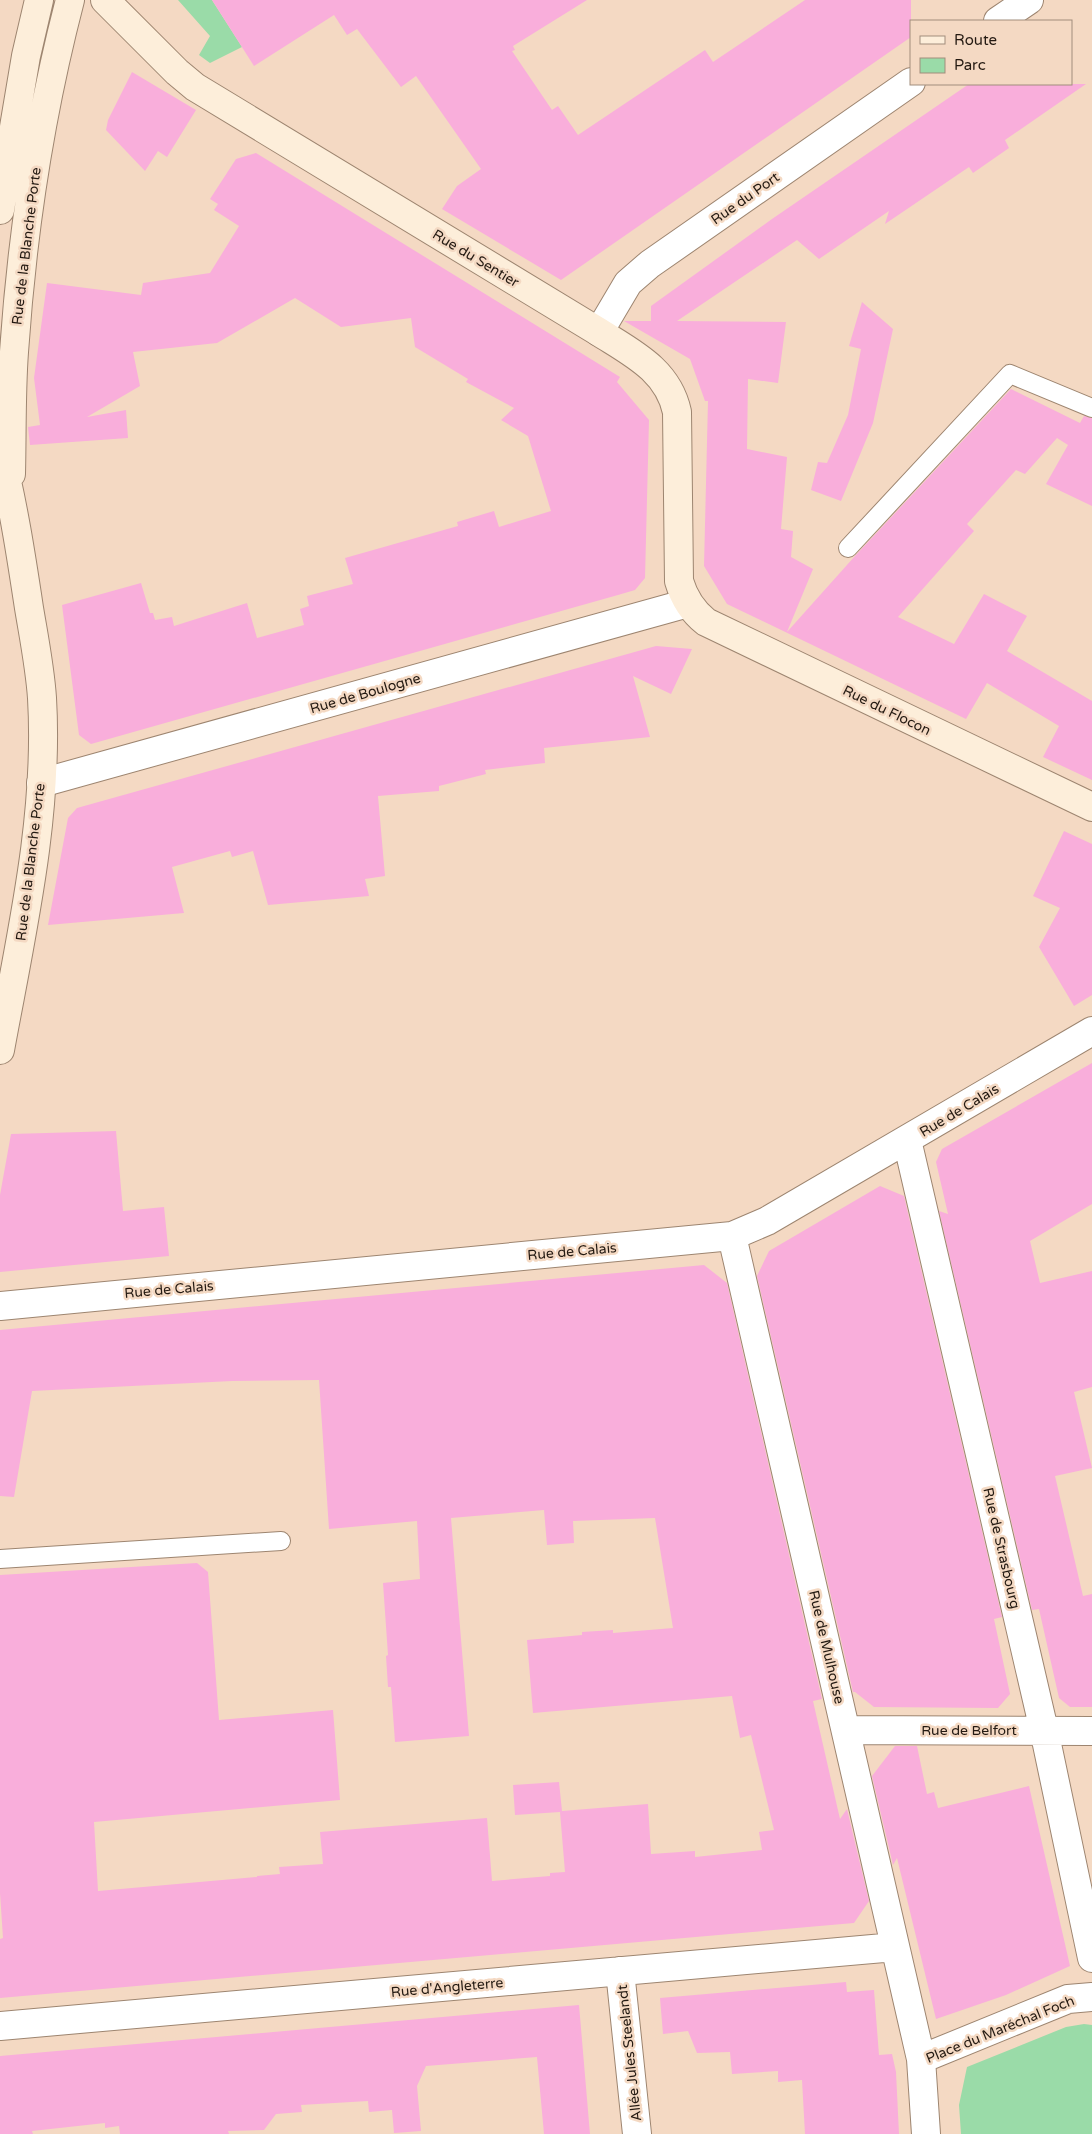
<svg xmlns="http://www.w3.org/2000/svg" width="1092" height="2134" font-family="'Varela Round',sans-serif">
<rect width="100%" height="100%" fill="#f4d9c3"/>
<path fill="#9adba8" d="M 178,0 L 212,0 L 242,47 L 210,63 L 199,55 L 210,36 Z
M 1084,2024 L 1092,2025 L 1092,2134 L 961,2134 L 959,2105 L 967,2067 L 1066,2027 Z"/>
<path fill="#f9aedb" d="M 212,0 L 587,0 L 513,46 L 515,50 L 512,51 L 552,110 L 558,106 L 578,135 L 705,50 L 713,62 L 805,0 L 911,0 L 911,37 L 561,280 L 442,209 L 457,186 L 481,169 L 416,76 L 401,87 L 357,29 L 347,35 L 334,15 L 254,66 Z
M 132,72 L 196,110 L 167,157 L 158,151 L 145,171 L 106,130 L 108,120 Z
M 969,84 L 1086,84 L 1005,140 L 1009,148 L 973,173 L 969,167 L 885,224 L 889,211 L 819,259 L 797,240 L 677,321 L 786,322 L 778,383 L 748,379 L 747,449 L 787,457 L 781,529 L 793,531 L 791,557 L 813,569 L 787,632 L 855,556 L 1011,389 L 1080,423 L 1084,416 L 1092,418 L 1092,506 L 1046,484 L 1068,445 L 1057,438 L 1025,474 L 1016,470 L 967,524 L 974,531 L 898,617 L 954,644 L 984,594 L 1027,616 L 1007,651 L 1092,701 L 1092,780 L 1043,757 L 1059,726 L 987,683 L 966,719 L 727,604 L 704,566 L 708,401 L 705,401 L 690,359 L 624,321 L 651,321 L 651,306 L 772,219 Z
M 256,153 L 620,377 L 617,382 L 649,420 L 645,578 L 635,590 L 618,595 L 91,744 L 79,735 L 62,605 L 141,583 L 150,613 L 153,613 L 155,620 L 172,617 L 174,626 L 247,603 L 257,638 L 304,625 L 300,609 L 309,606 L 307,596 L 353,584 L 345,558 L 458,526 L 457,522 L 494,511 L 499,527 L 551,511 L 528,436 L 501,420 L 514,408 L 466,382 L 468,379 L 415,347 L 411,318 L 341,327 L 295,298 L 217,343 L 133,352 L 140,386 L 87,417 L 126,410 L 128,438 L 30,445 L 28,427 L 40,425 L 34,378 L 47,283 L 141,295 L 143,283 L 210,273 L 239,226 L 214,210 L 218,204 L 210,199 L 236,159 Z
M 862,302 L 893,329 L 873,423 L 841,501 L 811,490 L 818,462 L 827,463 L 848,415 L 861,349 L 849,346 Z
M 656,646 L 692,649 L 671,694 L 633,676 L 650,737 L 544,748 L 545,763 L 485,770 L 486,774 L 439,786 L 439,791 L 378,796 L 385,876 L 365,879 L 369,896 L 268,905 L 253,851 L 232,857 L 230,851 L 172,867 L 184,913 L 48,925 L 68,818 L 77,808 Z
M 1064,831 L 1092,844 L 1092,995 L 1074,1006 L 1039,947 L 1060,908 L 1033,896 Z
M 1092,1063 L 1092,1204 L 1030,1241 L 1040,1283 L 1092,1271 L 1092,1387 L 1074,1392 L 1092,1468 L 1055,1476 L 1083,1596 L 1092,1594 L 1092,1707 L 1070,1707 L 1059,1698 L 1039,1609 L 1032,1610 L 939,1211 L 948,1214 L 936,1162 L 942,1149 Z
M 116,1131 L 123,1211 L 164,1207 L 169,1256 L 0,1272 L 0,1195 L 11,1134 Z
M 880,1186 L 904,1196 L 1002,1617 L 994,1619 L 1010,1694 L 998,1708 L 874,1707 L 855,1692 L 853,1692 L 757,1276 L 769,1251 Z
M 704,1265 L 727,1283 L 822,1699 L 813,1701 L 840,1819 L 847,1809 L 869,1901 L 854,1923 L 0,1998 L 0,1939 L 3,1938 L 0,1893 L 0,1575 L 197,1563 L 208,1572 L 219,1720 L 333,1710 L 340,1800 L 94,1822 L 98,1891 L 257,1877 L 257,1876 L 280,1874 L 279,1867 L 323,1864 L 320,1832 L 487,1818 L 492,1881 L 550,1876 L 550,1873 L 565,1872 L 560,1812 L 515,1815 L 513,1785 L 559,1782 L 562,1811 L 648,1804 L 651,1854 L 695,1851 L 695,1857 L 762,1850 L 759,1832 L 774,1830 L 751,1735 L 740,1738 L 732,1696 L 533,1713 L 527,1640 L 582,1635 L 582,1632 L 613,1630 L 613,1633 L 673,1628 L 655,1518 L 573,1521 L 574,1543 L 547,1545 L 544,1510 L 451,1518 L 469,1736 L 395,1742 L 391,1687 L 388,1687 L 386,1656 L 388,1655 L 383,1583 L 420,1579 L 417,1521 L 329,1529 L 319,1380 L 232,1381 L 32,1391 L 14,1497 L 0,1496 L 0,1330 Z
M 895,1746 L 917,1746 L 927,1794 L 934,1792 L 938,1808 L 1029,1786 L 1070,1966 L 1006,1995 L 936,2019 L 897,1858 L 893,1865 L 872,1776 Z
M 846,1982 L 847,1992 L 874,1990 L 879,2055 L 892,2054 L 896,2072 L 899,2134 L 805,2134 L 802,2080 L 778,2082 L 778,2071 L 732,2074 L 730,2052 L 697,2053 L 688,2031 L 663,2034 L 660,1998 Z
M 579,2005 L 590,2134 L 544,2134 L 537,2057 L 426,2066 L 417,2086 L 421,2131 L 394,2133 L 392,2110 L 369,2112 L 368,2101 L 301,2105 L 302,2112 L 276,2114 L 264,2130 L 228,2131 L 229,2134 L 120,2134 L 119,2126 L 105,2128 L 105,2123 L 32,2131 L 33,2134 L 0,2134 L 0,2056 Z"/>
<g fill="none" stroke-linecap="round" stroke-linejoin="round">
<g stroke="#9d8570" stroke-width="20">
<path id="lane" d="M 848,548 L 1010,374 L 1092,408
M 0,1559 L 281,1541"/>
</g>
<g stroke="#9d8570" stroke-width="30">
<path id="street" d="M 998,21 L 1029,0
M 599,332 L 628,283 L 650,264 L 911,82
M 41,783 L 688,603
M 907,1140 L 1044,1730 L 1092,1958
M 732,1236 L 921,2059 L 926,2134
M 0,1306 L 732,1236 L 767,1221 L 1092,1031
M 846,1730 L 1092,1731
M 620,1971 L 637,2134
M 0,2026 L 895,1947
M 921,2059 L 1068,1999 L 1092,1997"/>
</g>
<g stroke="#9d8570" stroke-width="30">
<path id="secondary" d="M 105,0 L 177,72 L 195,87 L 599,332 C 632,353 668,370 677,412 L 679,581 C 684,598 692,611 706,622 L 1092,807
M 0,210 L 26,56 L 39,0
M 0,452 C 13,503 21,555 29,608 C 34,638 40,668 42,698 C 49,816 21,935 0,1050
M 11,474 C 12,434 11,393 14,352 C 22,234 40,115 70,0"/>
</g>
<use href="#lane" stroke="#fff" stroke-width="18"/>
<use href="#street" stroke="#fff" stroke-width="28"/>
<use href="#secondary" stroke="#fdeeda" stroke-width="28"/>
</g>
<g text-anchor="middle" stroke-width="5" stroke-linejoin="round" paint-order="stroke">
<g font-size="14" fill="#241a12" stroke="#f4d9c3">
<text transform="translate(745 198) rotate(-35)" y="5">Rue du Port</text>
<text transform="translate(26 246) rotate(-83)" y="5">Rue de la Blanche Porte</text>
<text transform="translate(476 258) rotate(31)" y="5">Rue du Sentier</text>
<text transform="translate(365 693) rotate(-16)" y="5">Rue de Boulogne</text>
<text transform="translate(887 710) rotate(26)" y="5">Rue du Flocon</text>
<text transform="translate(30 862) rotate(-83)" y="5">Rue de la Blanche Porte</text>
<text transform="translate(959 1110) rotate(-31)" y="5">Rue de Calais</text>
<text transform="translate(572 1251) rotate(-5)" y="5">Rue de Calais</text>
<text transform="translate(169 1289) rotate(-5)" y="5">Rue de Calais</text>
<text transform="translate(1002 1548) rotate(77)" y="5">Rue de Strasbourg</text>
<text transform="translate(827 1647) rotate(77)" y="5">Rue de Mulhouse</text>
<text x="969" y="1735">Rue de Belfort</text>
<text transform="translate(447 1987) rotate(-5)" y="5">Rue d'Angleterre</text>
<text transform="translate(1000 2029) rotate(-22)" y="5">Place du Maréchal Foch</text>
<text transform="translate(629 2053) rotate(-96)" y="5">Allée Jules Steelandt</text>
</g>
</g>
<rect x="910" y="20" width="162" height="65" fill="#f4d9c3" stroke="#a18d7c"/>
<rect x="920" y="36" width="25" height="8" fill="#fdeeda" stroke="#a18d7c"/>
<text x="954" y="45" font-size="15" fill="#241a12">Route</text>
<rect x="920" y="58" width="25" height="15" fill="#9adba8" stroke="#a18d7c"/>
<text x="954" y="70" font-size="15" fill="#241a12">Parc</text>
</svg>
